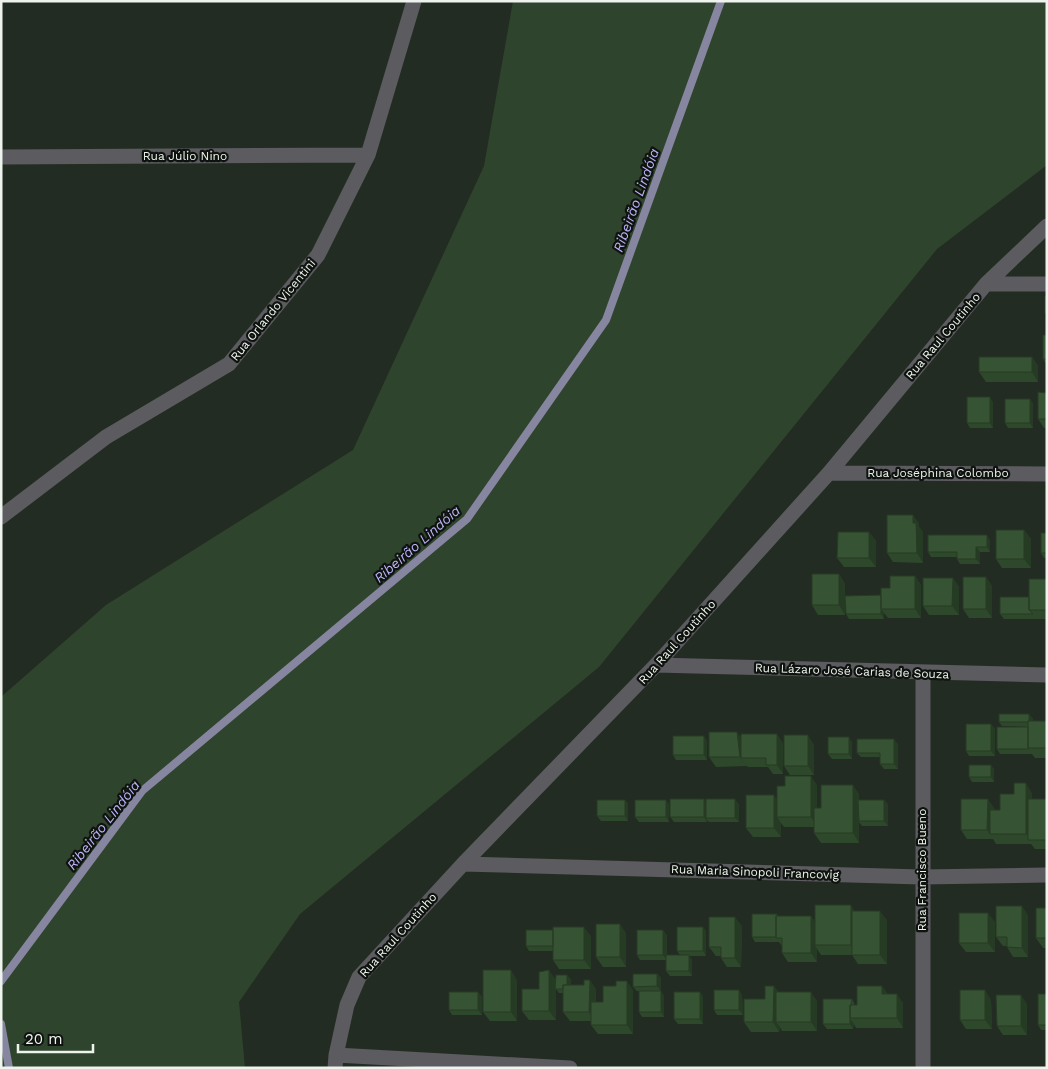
<svg xmlns="http://www.w3.org/2000/svg" width="1048" height="1069" font-family="'Work Sans',sans-serif">
<rect width="100%" height="100%" fill="#232c22"/>
<path fill="#2f442d" d="M 513,1 L 1047,1 L 1047,165 L 937,249 L 599,667 L 300,914 L 239,1002 L 245,1068 L 1,1068 L 1,697 L 106,605 L 353,450 L 484,166 Z"/>
<g fill="none" stroke-linecap="round" stroke-linejoin="round">
<path stroke="#8786a1" stroke-width="8" d="M 1,981 L 142,791 L 467,519 L 606,320 L 721,1
M 1,1024 L 9,1068"/>
<path stroke="#5b5b60" stroke-width="15" d="M 1,157 L 368,155
M 986,284 L 1047,284
M 829,473 L 1047,474
M 1,517 L 106,437 L 229,364 L 318,255 L 368,155 L 414,1
M 656,665 L 1047,675
M 463,864 L 921,877 L 1047,875
M 336,1055 L 570,1068
M 335,1068 L 336,1055 L 347,1005 L 359,977 L 463,864 L 656,665 L 829,473 L 986,284 L 1047,226
M 923,1068 L 923,673"/>
</g>
<path fill="#2e482c" d="M 1047,335 L 1047,364 L 1046,364 L 1043,359 Z
M 1032,357 L 1038,366 L 1038,382 L 986,382 L 979,372 Z
M 1047,393 L 1047,428 L 1044,428 L 1038,419 Z
M 993,402 L 993,428 L 970,428 L 967,423 Z
M 1033,403 L 1033,428 L 1008,428 L 1005,423 Z
M 913,515 L 919,524 L 919,527 L 923,532 L 923,563 L 893,562 L 887,553 Z
M 1024,530 L 1031,539 L 1031,568 L 1002,568 L 996,559 Z
M 869,532 L 876,541 L 876,567 L 844,567 L 837,558 Z
M 1047,533 L 1047,558 L 1044,558 L 1041,553 Z
M 990,540 L 990,552 L 980,552 L 980,564 L 960,564 L 957,559 L 957,557 L 931,557 L 928,552 Z
M 839,574 L 845,584 L 845,596 L 881,595 L 890,588 L 915,576 L 921,585 L 921,618 L 888,618 L 884,613 L 884,619 L 849,619 L 846,614 L 845,597 L 845,615 L 818,615 L 812,605 Z
M 986,577 L 992,586 L 992,618 L 969,618 L 963,609 Z
M 953,578 L 959,587 L 959,615 L 929,615 L 923,606 Z
M 1047,579 L 1047,619 L 1004,619 L 1000,614 L 1029,597 Z
M 1029,714 L 1033,719 L 1033,721 L 1047,721 L 1047,758 L 1035,758 L 1032,754 L 1000,754 L 997,749 L 1028,727 L 1002,726 L 999,722 Z
M 991,724 L 995,729 L 995,756 L 969,756 L 966,751 Z
M 741,738 L 783,743 L 783,774 L 773,774 L 768,767 L 748,767 L 747,766 L 716,767 L 709,757 Z
M 707,741 L 707,760 L 676,760 L 673,755 Z
M 852,742 L 852,759 L 832,759 L 828,754 Z
M 898,744 L 898,769 L 884,769 L 880,764 L 880,757 L 861,757 L 857,753 Z
M 814,745 L 814,775 L 790,775 L 784,766 Z
M 994,769 L 994,782 L 972,782 L 969,777 Z
M 817,785 L 817,808 L 821,808 L 859,794 L 859,800 L 888,804 L 888,826 L 862,826 L 859,822 L 859,843 L 821,843 L 814,833 L 814,827 L 784,827 L 781,823 L 781,837 L 753,837 L 746,828 L 777,799 Z
M 1032,793 L 1032,799 L 1047,799 L 1047,849 L 1035,849 L 1031,844 L 996,844 L 993,839 L 967,839 L 961,830 L 995,809 L 995,810 L 1000,810 L 1014,794 Z
M 704,799 L 706,802 L 739,804 L 739,822 L 709,822 L 707,820 L 707,822 L 674,822 L 670,817 Z
M 625,800 L 628,804 L 628,821 L 601,821 L 597,816 Z
M 669,804 L 669,822 L 639,822 L 635,817 Z
M 1047,908 L 1047,948 L 1043,948 L 1036,938 Z
M 855,911 L 887,920 L 887,964 L 858,964 L 852,955 L 821,955 L 817,949 L 817,962 L 788,962 L 782,953 L 782,946 L 779,942 L 755,942 L 752,937 L 777,914 L 778,916 L 815,921 Z
M 1028,915 L 1028,957 L 1013,957 L 1007,947 L 1007,946 L 1003,946 L 996,937 Z
M 995,922 L 995,952 L 966,952 L 959,943 Z
M 742,926 L 741,967 L 727,967 L 721,958 L 721,956 L 716,956 L 709,947 Z
M 706,931 L 706,956 L 689,956 L 692,960 L 692,976 L 670,976 L 666,971 L 666,960 L 640,960 L 637,955 L 667,935 L 667,955 L 680,955 L 677,951 Z
M 626,933 L 626,967 L 603,967 L 596,957 Z
M 591,936 L 591,969 L 559,969 L 553,960 L 553,951 L 529,951 L 526,946 Z
M 657,974 L 661,978 L 661,991 L 664,996 L 664,1017 L 642,1017 L 639,1012 L 639,991 L 637,991 L 633,987 Z
M 567,975 L 571,980 L 571,985 L 596,989 L 596,1002 L 603,1002 L 633,990 L 633,1034 L 598,1034 L 591,1025 L 591,1021 L 570,1021 L 563,1012 L 563,993 L 559,993 L 556,989 L 556,1020 L 529,1020 L 522,1011 L 556,979 Z
M 517,980 L 517,1021 L 490,1021 L 483,1012 Z
M 774,986 L 778,992 L 817,1001 L 817,1031 L 782,1031 L 780,1027 L 779,1032 L 751,1032 L 744,1022 L 765,999 Z
M 478,992 L 482,997 L 482,1015 L 452,1015 L 449,1010 Z
M 700,992 L 703,997 L 703,1024 L 678,1024 L 674,1019 Z
M 888,994 L 903,1003 L 903,1028 L 856,1028 L 854,1024 L 853,1029 L 827,1029 L 823,1024 L 852,999 L 855,1005 L 857,1005 Z
M 1047,994 L 1047,1030 L 1041,1030 L 1038,1025 Z
M 742,995 L 743,1015 L 717,1015 L 714,1010 Z
M 991,1000 L 992,1029 L 966,1029 L 960,1020 Z
M 1027,1004 L 1027,1035 L 1003,1035 L 997,1026 Z"/>
<path fill="#263b24" d="M 1032,357 L 1038,366 L 1038,382 L 1032,372 Z
M 990,397 L 993,402 L 993,428 L 990,423 Z
M 1030,399 L 1033,403 L 1033,428 L 1030,423 Z
M 913,515 L 919,524 L 919,527 L 923,532 L 923,563 L 917,553 L 913,523 Z
M 1024,530 L 1031,539 L 1031,568 L 1024,559 Z
M 869,532 L 876,541 L 876,567 L 869,558 Z
M 987,535 L 990,540 L 990,552 L 987,547 Z
M 976,547 L 980,552 L 980,564 L 976,559 Z
M 839,574 L 845,584 L 845,615 L 839,605 Z
M 915,576 L 921,585 L 921,618 L 915,609 Z
M 986,577 L 992,586 L 992,618 L 986,609 Z
M 953,578 L 959,587 L 959,615 L 952,606 Z
M 881,595 L 881,609 L 884,613 L 884,619 L 881,614 Z
M 1029,714 L 1033,719 L 1032,727 L 1029,722 Z
M 991,724 L 995,729 L 995,756 L 991,751 Z
M 737,732 L 744,741 L 741,758 L 747,767 L 740,757 Z
M 777,734 L 783,743 L 783,774 L 777,765 Z
M 808,735 L 814,745 L 814,775 L 808,766 Z
M 704,736 L 707,741 L 707,760 L 704,755 Z
M 849,737 L 852,742 L 852,759 L 849,754 Z
M 894,739 L 898,744 L 898,769 L 894,764 Z
M 991,765 L 994,769 L 994,782 L 991,777 Z
M 811,776 L 817,785 L 817,827 L 811,817 Z
M 1026,783 L 1032,793 L 1032,840 L 1030,840 L 1026,834 Z
M 853,785 L 859,794 L 859,843 L 853,833 Z
M 774,795 L 781,804 L 777,817 L 781,823 L 781,837 L 774,828 Z
M 704,799 L 707,804 L 706,818 L 707,820 L 707,822 L 704,817 Z
M 735,799 L 739,804 L 739,822 L 735,818 Z
M 988,799 L 995,809 L 994,834 L 990,834 L 987,830 Z
M 625,800 L 628,804 L 628,821 L 625,816 Z
M 666,800 L 669,804 L 669,822 L 666,817 Z
M 884,800 L 888,804 L 888,826 L 884,821 Z
M 851,905 L 857,915 L 857,955 L 851,945 Z
M 1022,906 L 1028,915 L 1028,957 L 1022,948 Z
M 880,911 L 887,920 L 887,964 L 880,955 Z
M 988,913 L 995,922 L 995,952 L 988,943 Z
M 811,916 L 817,925 L 815,945 L 817,949 L 817,962 L 811,953 Z
M 735,917 L 742,926 L 741,967 L 735,958 Z
M 620,924 L 626,933 L 626,967 L 620,957 Z
M 584,927 L 591,936 L 591,969 L 584,960 Z
M 703,927 L 706,931 L 706,956 L 703,951 Z
M 663,930 L 667,935 L 667,960 L 663,955 Z
M 689,955 L 692,960 L 692,976 L 689,971 Z
M 511,970 L 517,980 L 517,1021 L 511,1012 Z
M 549,970 L 556,980 L 556,1020 L 549,1011 Z
M 657,974 L 661,978 L 661,991 L 657,986 Z
M 567,975 L 571,980 L 571,993 L 567,989 Z
M 590,980 L 596,989 L 595,1021 L 589,1012 Z
M 627,981 L 633,990 L 633,1034 L 627,1025 Z
M 774,986 L 781,995 L 776,1022 L 780,1027 L 779,1032 L 773,1022 Z
M 882,986 L 889,995 L 882,994 Z
M 739,990 L 742,995 L 743,1015 L 739,1010 Z
M 985,990 L 991,1000 L 992,1029 L 985,1020 Z
M 661,991 L 664,996 L 664,1017 L 661,1012 Z
M 478,992 L 482,997 L 482,1015 L 478,1010 Z
M 700,992 L 703,997 L 703,1024 L 700,1019 Z
M 811,992 L 817,1001 L 817,1031 L 811,1022 Z
M 897,994 L 903,1003 L 903,1028 L 897,1018 Z
M 1021,995 L 1027,1004 L 1027,1035 L 1021,1026 Z
M 850,1019 L 854,1024 L 853,1029 L 850,1024 Z"/>
<path fill="#365433" stroke="#263b24" d="M 1045,296 L 1047,296 L 1047,313 L 1045,313 Z
M 1043,335 L 1047,335 L 1047,359 L 1043,359 Z
M 979,357 L 1032,357 L 1032,372 L 979,372 Z
M 1038,392 L 1047,393 L 1047,419 L 1038,419 Z
M 967,397 L 990,397 L 990,423 L 967,423 Z
M 1005,399 L 1030,399 L 1030,423 L 1005,423 Z
M 887,515 L 913,515 L 913,523 L 916,523 L 917,553 L 887,553 Z
M 996,530 L 1024,530 L 1024,559 L 996,559 Z
M 838,532 L 869,532 L 869,558 L 837,558 Z
M 1041,533 L 1047,533 L 1047,553 L 1041,553 Z
M 928,535 L 987,535 L 987,547 L 976,547 L 976,559 L 957,559 L 957,552 L 928,552 Z
M 812,574 L 839,574 L 839,605 L 812,605 Z
M 890,576 L 915,576 L 915,609 L 881,609 L 881,588 L 890,588 Z
M 963,577 L 986,577 L 986,609 L 963,609 Z
M 923,578 L 953,578 L 952,606 L 923,606 Z
M 1029,579 L 1047,579 L 1047,610 L 1029,610 Z
M 881,595 L 881,614 L 846,614 L 845,596 Z
M 1000,597 L 1029,597 L 1029,610 L 1033,614 L 1000,614 Z
M 999,714 L 1029,714 L 1029,721 L 1028,721 L 1028,722 L 999,722 Z
M 1028,721 L 1047,721 L 1047,748 L 1028,748 Z
M 966,724 L 991,724 L 991,751 L 966,751 Z
M 997,727 L 1028,727 L 1028,748 L 1029,749 L 997,749 Z
M 709,732 L 737,732 L 740,757 L 709,757 Z
M 741,734 L 777,734 L 777,765 L 766,765 L 766,758 L 741,758 Z
M 784,735 L 808,735 L 808,766 L 784,766 Z
M 673,736 L 704,736 L 704,755 L 673,755 Z
M 828,737 L 849,737 L 849,754 L 828,754 Z
M 857,739 L 894,739 L 894,764 L 880,764 L 880,753 L 857,753 Z
M 969,765 L 991,765 L 991,777 L 969,777 Z
M 785,776 L 811,776 L 811,817 L 777,817 L 777,786 L 785,786 Z
M 1014,783 L 1026,783 L 1026,834 L 990,834 L 990,810 L 1000,810 L 1000,794 L 1014,794 Z
M 821,785 L 853,785 L 853,833 L 814,833 L 814,808 L 821,808 Z
M 746,795 L 774,795 L 774,828 L 746,828 Z
M 670,799 L 704,799 L 704,817 L 670,817 Z
M 706,799 L 735,799 L 735,818 L 706,818 Z
M 961,799 L 988,799 L 987,830 L 961,830 Z
M 1028,799 L 1047,799 L 1047,840 L 1028,840 Z
M 597,800 L 625,800 L 625,816 L 597,816 Z
M 635,800 L 666,800 L 666,817 L 635,817 Z
M 858,800 L 884,800 L 884,821 L 859,821 Z
M 815,905 L 851,905 L 851,945 L 815,945 Z
M 996,906 L 1022,906 L 1022,948 L 1007,947 L 1007,937 L 996,937 Z
M 1036,908 L 1047,908 L 1047,938 L 1036,938 Z
M 852,911 L 880,911 L 880,955 L 852,955 Z
M 959,913 L 988,913 L 988,943 L 959,943 Z
M 752,914 L 777,914 L 776,916 L 776,937 L 752,937 Z
M 776,916 L 811,916 L 811,953 L 782,953 L 782,938 L 776,938 Z
M 709,917 L 735,917 L 735,958 L 721,958 L 721,947 L 709,947 Z
M 596,924 L 620,924 L 620,957 L 596,957 Z
M 553,927 L 584,927 L 584,960 L 553,960 Z
M 677,927 L 703,927 L 703,951 L 677,951 Z
M 526,930 L 553,930 L 553,946 L 526,946 Z
M 637,930 L 663,930 L 663,955 L 637,955 Z
M 666,955 L 689,955 L 689,971 L 666,971 Z
M 483,970 L 511,970 L 511,1012 L 483,1012 Z
M 549,970 L 549,1011 L 522,1011 L 522,989 L 539,989 L 539,972 Z
M 633,974 L 657,974 L 657,986 L 633,987 Z
M 556,975 L 567,975 L 567,985 L 563,985 L 563,989 L 555,989 Z
M 584,980 L 590,980 L 589,1012 L 563,1012 L 563,985 L 584,985 Z
M 616,981 L 627,981 L 627,1025 L 591,1025 L 591,1002 L 603,1002 L 603,986 L 616,986 Z
M 765,986 L 774,986 L 773,1022 L 744,1022 L 744,999 L 765,999 Z
M 857,986 L 882,986 L 882,994 L 897,994 L 897,1018 L 850,1018 L 850,1005 L 857,1005 Z
M 714,990 L 739,990 L 739,1010 L 714,1010 Z
M 960,990 L 985,990 L 985,1020 L 960,1020 Z
M 639,991 L 661,991 L 661,1012 L 639,1012 Z
M 449,992 L 478,992 L 478,1010 L 449,1010 Z
M 674,992 L 700,992 L 700,1019 L 674,1019 Z
M 776,992 L 811,992 L 811,1022 L 776,1022 Z
M 1038,994 L 1047,994 L 1047,1025 L 1038,1025 Z
M 996,995 L 1021,995 L 1021,1026 L 997,1026 Z
M 823,999 L 852,999 L 851,1005 L 850,1005 L 850,1024 L 823,1024 Z"/>
<g text-anchor="middle" stroke-width="4.5" stroke-linejoin="round" paint-order="stroke">
<g font-size="12" fill="#eef4ed" stroke="#0f130f">
<text x="185" y="160">Rua Júlio Nino</text>
<text transform="translate(273 310) rotate(-51)" y="4">Rua Orlando Vicentini</text>
<text transform="translate(943 336) rotate(-50)" y="4">Rua Raul Coutinho</text>
<text x="938" y="477">Rua Joséphina Colombo</text>
<text transform="translate(677 642) rotate(-48)" y="4">Rua Raul Coutinho</text>
<text transform="translate(852 671) rotate(2)" y="4">Rua Lázaro José Carias de Souza</text>
<text transform="translate(922 870) rotate(-90)" y="4">Rua Francisco Bueno</text>
<text transform="translate(755 872) rotate(2)" y="4">Rua Maria Sinopoli Francovig</text>
<text transform="translate(398 935) rotate(-48)" y="4">Rua Raul Coutinho</text>
</g>
<g font-size="14" font-style="italic" fill="#bcb5f9" stroke="#0f130f">
<text transform="translate(636 200) rotate(-70)" y="5">Ribeirão Lindóia</text>
<text transform="translate(417 544) rotate(-41)" y="5">Ribeirão Lindóia</text>
<text transform="translate(103 825) rotate(-52)" y="5">Ribeirão Lindóia</text>
</g>
</g>
<rect width="1048" height="1069" fill="none" stroke="#eef4ed" stroke-width="5"/>
<path d="M18 1044v8h75v-8" fill="none" stroke="#eef4ed" stroke-width="2.5"/>
<text x="25" y="1044" font-size="15" fill="#eef4ed" stroke="#0f130f" stroke-width="4" paint-order="stroke">20 m</text>
</svg>
